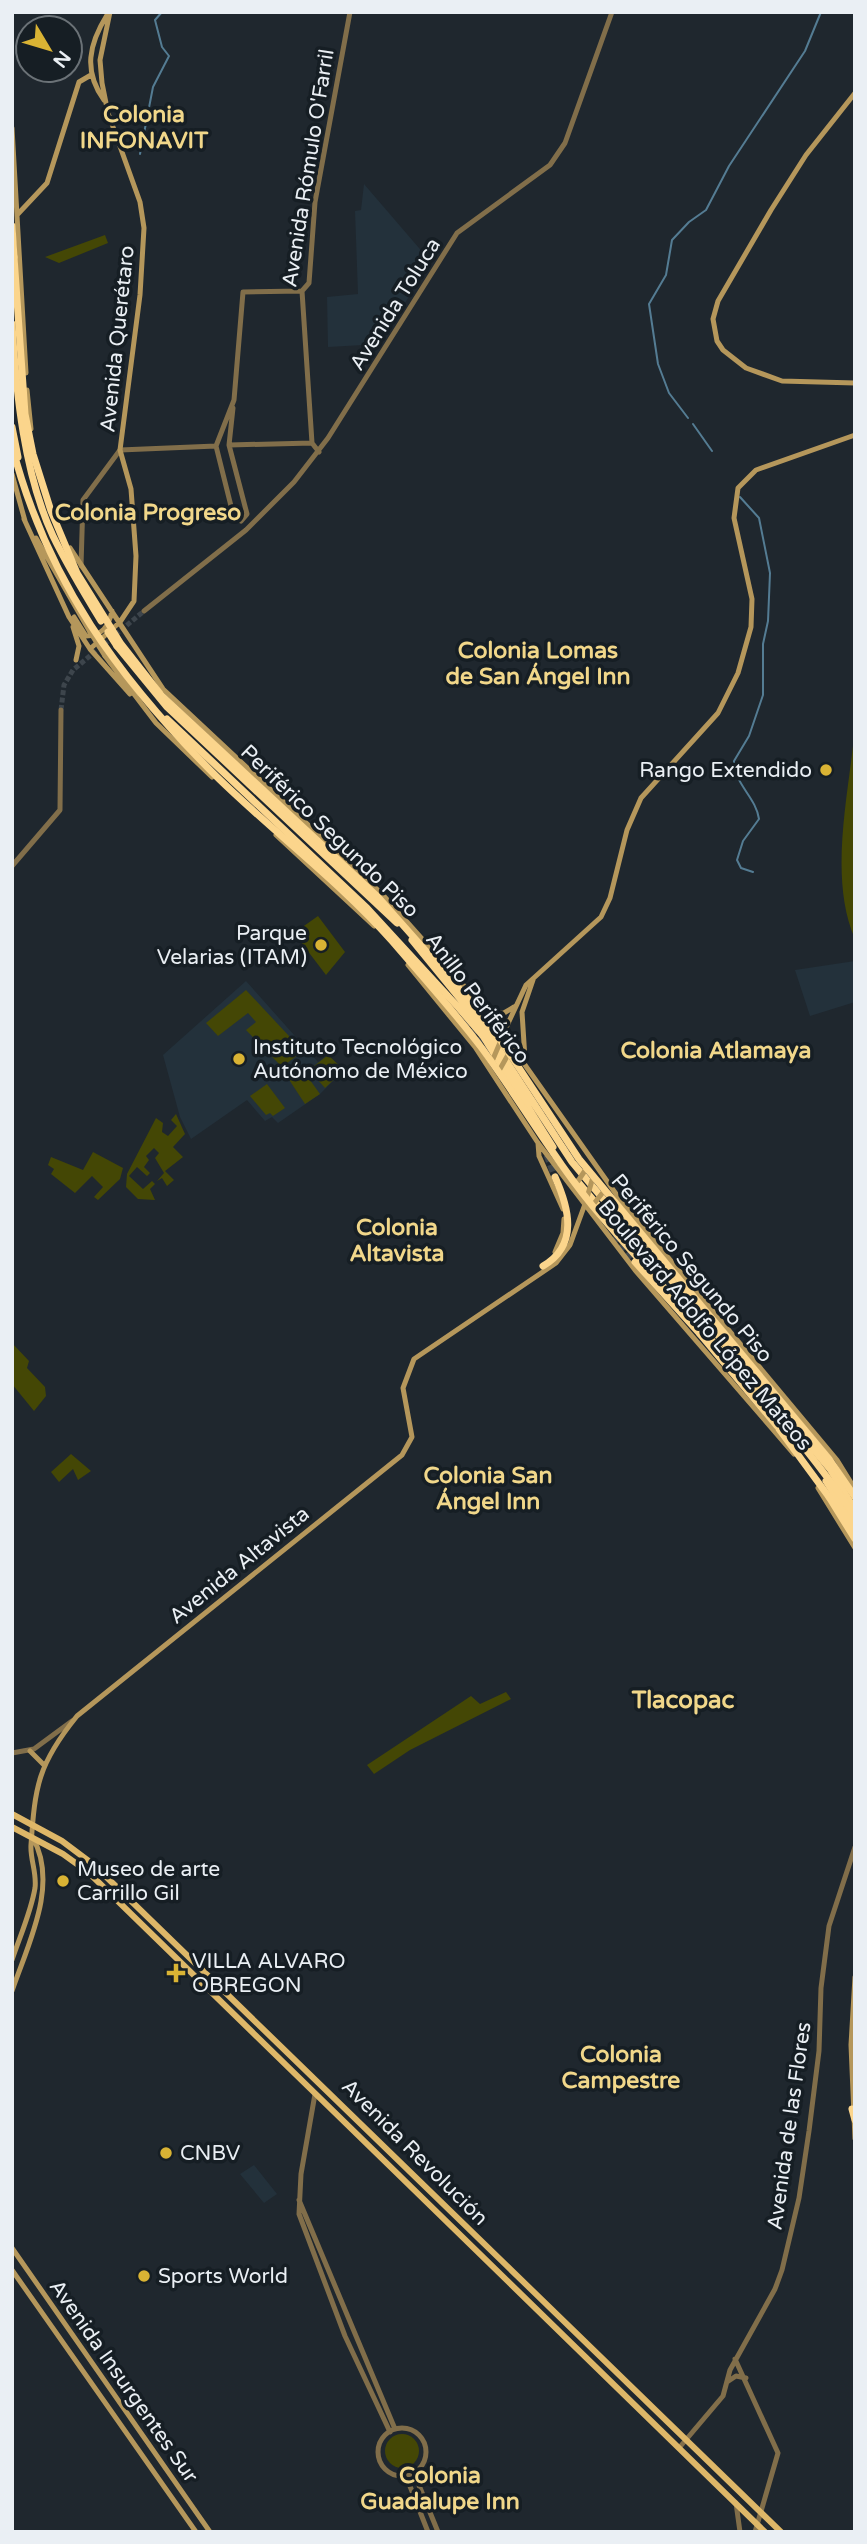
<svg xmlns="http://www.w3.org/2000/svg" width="867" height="2544" font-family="'Varela Round',sans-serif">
<rect width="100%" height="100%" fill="#1f272e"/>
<path fill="#23313b" d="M 364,184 L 431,262 L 368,361 L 363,345 L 328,347 L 327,297 L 358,294 L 355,211 L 361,210 Z
M 855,961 L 855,1002 L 810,1016 L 795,970 Z
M 246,981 L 318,1062 L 328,1055 L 344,1070 L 320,1094 L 278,1123 L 272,1117 L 265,1121 L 247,1100 L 191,1139 L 180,1117 L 163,1055 Z
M 254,2165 L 277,2194 L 264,2203 L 240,2174 Z"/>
<path fill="#444705" d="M 105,235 L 108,243 L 59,263 L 45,257 Z
M 855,727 L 855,939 C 828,877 849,794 855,727 Z
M 318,916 L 345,952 L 326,975 L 294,933 Z
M 246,990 L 303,1051 L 282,1067 L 246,1030 L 256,1022 L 248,1013 L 218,1036 L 206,1023 Z
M 328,1055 L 344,1070 L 325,1088 L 309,1070 Z
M 297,1062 L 320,1094 L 305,1104 L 284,1072 Z
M 267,1084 L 285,1108 L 273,1116 L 270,1113 L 266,1115 L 250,1096 Z
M 176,1114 L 185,1134 L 173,1147 L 183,1157 L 165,1171 L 174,1180 L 167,1186 L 162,1178 L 157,1181 L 164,1173 L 155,1158 L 159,1153 L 154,1148 L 146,1156 L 149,1160 L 144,1167 L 150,1173 L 147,1176 L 137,1167 L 129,1176 L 143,1189 L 152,1181 L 155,1184 L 150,1189 L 155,1200 L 138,1199 L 126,1187 L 127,1174 L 156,1118 L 163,1123 L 162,1132 L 168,1136 L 177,1126 L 171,1120 Z
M 93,1152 L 123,1168 L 120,1179 L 98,1200 L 94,1197 L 103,1187 L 92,1176 L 75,1193 L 51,1174 L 54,1169 L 48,1165 L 51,1157 L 83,1170 Z
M 12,1343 L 29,1361 L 27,1368 L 45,1387 L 46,1396 L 34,1411 L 12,1384 Z
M 71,1454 L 91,1471 L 78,1480 L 73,1469 L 59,1482 L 51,1472 Z
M 506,1692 L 511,1699 L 410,1750 L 374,1774 L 367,1765 L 471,1696 L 480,1704 Z
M385 2451a17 17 0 1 1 34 0a17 17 0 1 1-34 0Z"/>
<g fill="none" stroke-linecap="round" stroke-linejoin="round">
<path stroke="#547c93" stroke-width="2" d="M 140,154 L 153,87 L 169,56 L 162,47 L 155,20 L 162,12
M 688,418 L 669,393 L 658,364 L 649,304 L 666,275 L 672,240 L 689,222 L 706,210 L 729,166 L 805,51 L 821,12
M 693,424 L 712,451
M 740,497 L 759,518 L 770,573 L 768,621 L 763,644 L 763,695 L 749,736 L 734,761 C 734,784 756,797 759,819 L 743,841 L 737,860 L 741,868 L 753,872"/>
<path stroke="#3d454c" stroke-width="5" stroke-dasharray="5 2.5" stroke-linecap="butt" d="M 61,710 L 64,685 L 73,670 L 144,611"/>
<path stroke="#3d454c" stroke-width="7" stroke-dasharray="7 3.5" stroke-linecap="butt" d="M 465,1021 L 488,1050
M 534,1098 L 559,1134
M 565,1144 L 621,1215
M 547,1155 L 555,1177
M 614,1236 L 635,1262"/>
<path stroke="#816e4a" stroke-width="5" d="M 229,445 L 312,443
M 216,446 L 234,400 L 243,292 L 302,291
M 216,446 L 233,514 L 241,521 L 247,514 L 229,445 L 233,408
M 319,452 L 312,443 L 302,291 L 309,283 L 315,202 L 350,12
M 81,566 L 83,500 L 120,450 L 216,446
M 144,611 L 246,530 L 294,482 L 328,438 L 457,233 L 550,165 L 565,143 L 612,12
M 12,866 L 60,810 L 61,710
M 12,1753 L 34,1749 L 72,1721
M 315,2094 L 301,2174 L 299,2214 L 345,2336 L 390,2432
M 299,2200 L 395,2429
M 735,2359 L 778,2453 L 755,2532
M 727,2382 L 736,2376 L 746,2378
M378 2452a24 24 0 1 1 48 0a24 24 0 1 1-48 0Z
M 679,2448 L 723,2396 L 730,2370 L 775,2289 L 782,2270 L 799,2198 L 809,2131 L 819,2051 L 821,1988 L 829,1926 L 855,1847
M 414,2473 L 438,2532
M 406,2476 L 428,2532
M 736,2503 L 740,2532"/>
<path stroke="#b5975b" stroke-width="5" d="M 855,93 L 806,155 L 771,210 L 718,301 L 713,319 L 717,341 L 723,350 L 746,368 L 782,381 L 855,383
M 104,100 C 83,71 89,44 107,15
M 12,128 L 26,373
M 17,215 L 47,183 L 79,82 L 91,75
M 27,390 L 31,429
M 12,474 L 25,521
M 24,519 L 69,617 L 90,649 L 130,694
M 36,538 L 90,632
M 70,548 L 163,689 L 382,894 L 489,1014 L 621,1201 L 837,1460 L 855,1489
M 74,617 L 86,636 C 102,636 109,626 112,611
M 73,627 L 79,646 L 76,660
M 90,649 L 120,622 L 134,601 L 136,556 L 131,489 L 120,450 L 140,295 L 144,228 L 140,202 L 108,113 L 102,83 L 100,60 L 110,12
M 105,656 L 156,723 L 212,777
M 276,835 L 374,926
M 408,965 L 475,1047 L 538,1143 L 635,1270 L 794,1454
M 489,1014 L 504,1013 L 514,1007
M 504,1032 L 526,985 L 601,917 L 610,898 L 627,830 L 641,798 L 718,713 L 738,673 L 751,627 L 752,599 L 734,518 L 738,488 L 756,470 L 855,435
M 525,1059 L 522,1012 L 533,980
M 538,1143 L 539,1156 L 563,1209
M 555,1252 L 563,1233 L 564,1219
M 818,1488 L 855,1548
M 30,1751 L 44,1765
M 12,1960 C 20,1936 31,1912 35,1888 C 37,1873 30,1859 31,1845 C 35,1786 38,1764 77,1716 L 402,1455 L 412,1437 L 403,1388 L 414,1359 L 556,1263 L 570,1245 L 585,1204
M 855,1977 L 851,2045 L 855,2139
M 12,1991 C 28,1944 59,1885 33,1838
M 12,2248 L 210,2532
M 12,2270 L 196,2532"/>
<path stroke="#deb768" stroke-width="6" d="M 12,1814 L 62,1841 L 94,1865 L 781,2532
M 12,1827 L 63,1854 L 88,1872 L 765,2532"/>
<path stroke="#fbd58c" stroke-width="7" d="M 12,226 L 14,257
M 12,324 C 16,392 24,474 53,536 C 67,565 84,593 101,621
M 12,427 L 18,457
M 117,646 L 167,707 L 397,923
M 167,719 L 367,908 L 458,1007 L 483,1036 L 553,1147
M 412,940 L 488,1033 L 572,1162 L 830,1469 L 855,1510
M 578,1182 L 634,1248
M 635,1262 L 700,1334
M 543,1266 C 579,1245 569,1208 555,1177
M 826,1481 L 855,1527
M 829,1497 L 855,1539
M 852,2109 L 855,2120"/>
<path stroke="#b5975b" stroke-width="5" d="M 90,632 L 105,656
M 493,1059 L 502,1038
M 500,1069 L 509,1053
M 573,1182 L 578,1181 L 586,1169
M 586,1201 L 593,1177
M 592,1206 L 604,1191"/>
<path stroke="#fbd58c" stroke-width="7" d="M 14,257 L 25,414 L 33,454 L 51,511 L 77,573 L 121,644 L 161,695 L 378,897 L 456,985 L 494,1030 L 579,1159 L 829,1459 L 855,1497
M 12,446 C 47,581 119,679 216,776 C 273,832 339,881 392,941 C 422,976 453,1010 481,1047 C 522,1103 556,1163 601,1216 C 686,1316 780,1406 855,1516
M 108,632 L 117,646
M 700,1334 L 777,1426
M 779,1429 L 829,1497"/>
</g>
<g fill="#d9b334" stroke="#161e24" stroke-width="2.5">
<circle cx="826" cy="770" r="7"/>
<circle cx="321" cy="945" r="7"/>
<circle cx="239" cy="1059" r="7"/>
<circle cx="63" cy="1881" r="7"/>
<path d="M172.5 1962.5h7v7h7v7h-7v7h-7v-7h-7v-7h7z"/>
<circle cx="166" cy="2153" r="7"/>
<circle cx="144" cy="2276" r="7"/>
</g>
<g text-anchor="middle" stroke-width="7" stroke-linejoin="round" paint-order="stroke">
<g font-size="21" fill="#eaeff4" stroke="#161e24">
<text transform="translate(308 168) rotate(-81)" y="7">Avenida Rómulo O'Farril</text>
<text transform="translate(395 304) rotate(-58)" y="7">Avenida Toluca</text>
<text transform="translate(117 339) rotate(-84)" y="7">Avenida Querétaro</text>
<text transform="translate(330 831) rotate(44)" y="7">Periférico Segundo Piso</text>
<text transform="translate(478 998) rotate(53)" y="7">Anillo Periférico</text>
<text transform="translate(692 1268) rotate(50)" y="7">Periférico Segundo Piso</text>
<text transform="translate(705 1325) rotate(50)" y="7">Boulevard Adolfo López Mateos</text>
<text transform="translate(239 1565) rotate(-39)" y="7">Avenida Altavista</text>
<text transform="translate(789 2126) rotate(-82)" y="7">Avenida de las Flores</text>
<text transform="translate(415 2152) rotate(45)" y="7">Avenida Revolución</text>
<text transform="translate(124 2381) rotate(55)" y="7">Avenida Insurgentes Sur</text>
</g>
<g font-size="21" fill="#eaeff4" stroke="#161e24" text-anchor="start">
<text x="812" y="777" text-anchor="end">Rango Extendido</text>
<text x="307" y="940" text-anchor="end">Parque<tspan x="307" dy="24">Velarias (ITAM)</tspan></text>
<text x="253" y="1054">Instituto Tecnológico<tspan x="253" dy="24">Autónomo de México</tspan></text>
<text x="77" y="1876">Museo de arte<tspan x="77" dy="24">Carrillo Gil</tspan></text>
<text x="192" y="1968">VILLA ALVARO<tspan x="192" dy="24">OBREGON</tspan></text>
<text x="180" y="2160">CNBV</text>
<text x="158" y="2283">Sports World</text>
</g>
<g font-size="23" font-weight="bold" fill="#f1d78a" stroke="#161e24">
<text x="144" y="122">Colonia<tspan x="144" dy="26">INFONAVIT</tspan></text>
<text x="148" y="520">Colonia Progreso</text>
<text x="538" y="658">Colonia Lomas<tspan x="538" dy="26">de San Ángel Inn</tspan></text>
<text x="716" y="1058">Colonia Atlamaya</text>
<text x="397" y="1235">Colonia<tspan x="397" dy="26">Altavista</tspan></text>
<text x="488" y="1483">Colonia San<tspan x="488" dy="26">Ángel Inn</tspan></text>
<text x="621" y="2062">Colonia<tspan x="621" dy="26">Campestre</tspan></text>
<text x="440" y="2483">Colonia<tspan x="440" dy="26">Guadalupe Inn</tspan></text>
</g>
<g font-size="24" font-weight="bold" fill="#f1d78a" stroke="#161e24">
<text x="683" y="1708">Tlacopac</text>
</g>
</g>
<rect width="867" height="2544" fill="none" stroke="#eaeff4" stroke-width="28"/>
<g transform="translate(49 49) rotate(128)"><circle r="33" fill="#161e24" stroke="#6b7277" stroke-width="2"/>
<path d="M0-5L12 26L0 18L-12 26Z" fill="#d9b334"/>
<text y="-10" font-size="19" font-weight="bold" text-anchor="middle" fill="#eaeff4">N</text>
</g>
</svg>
